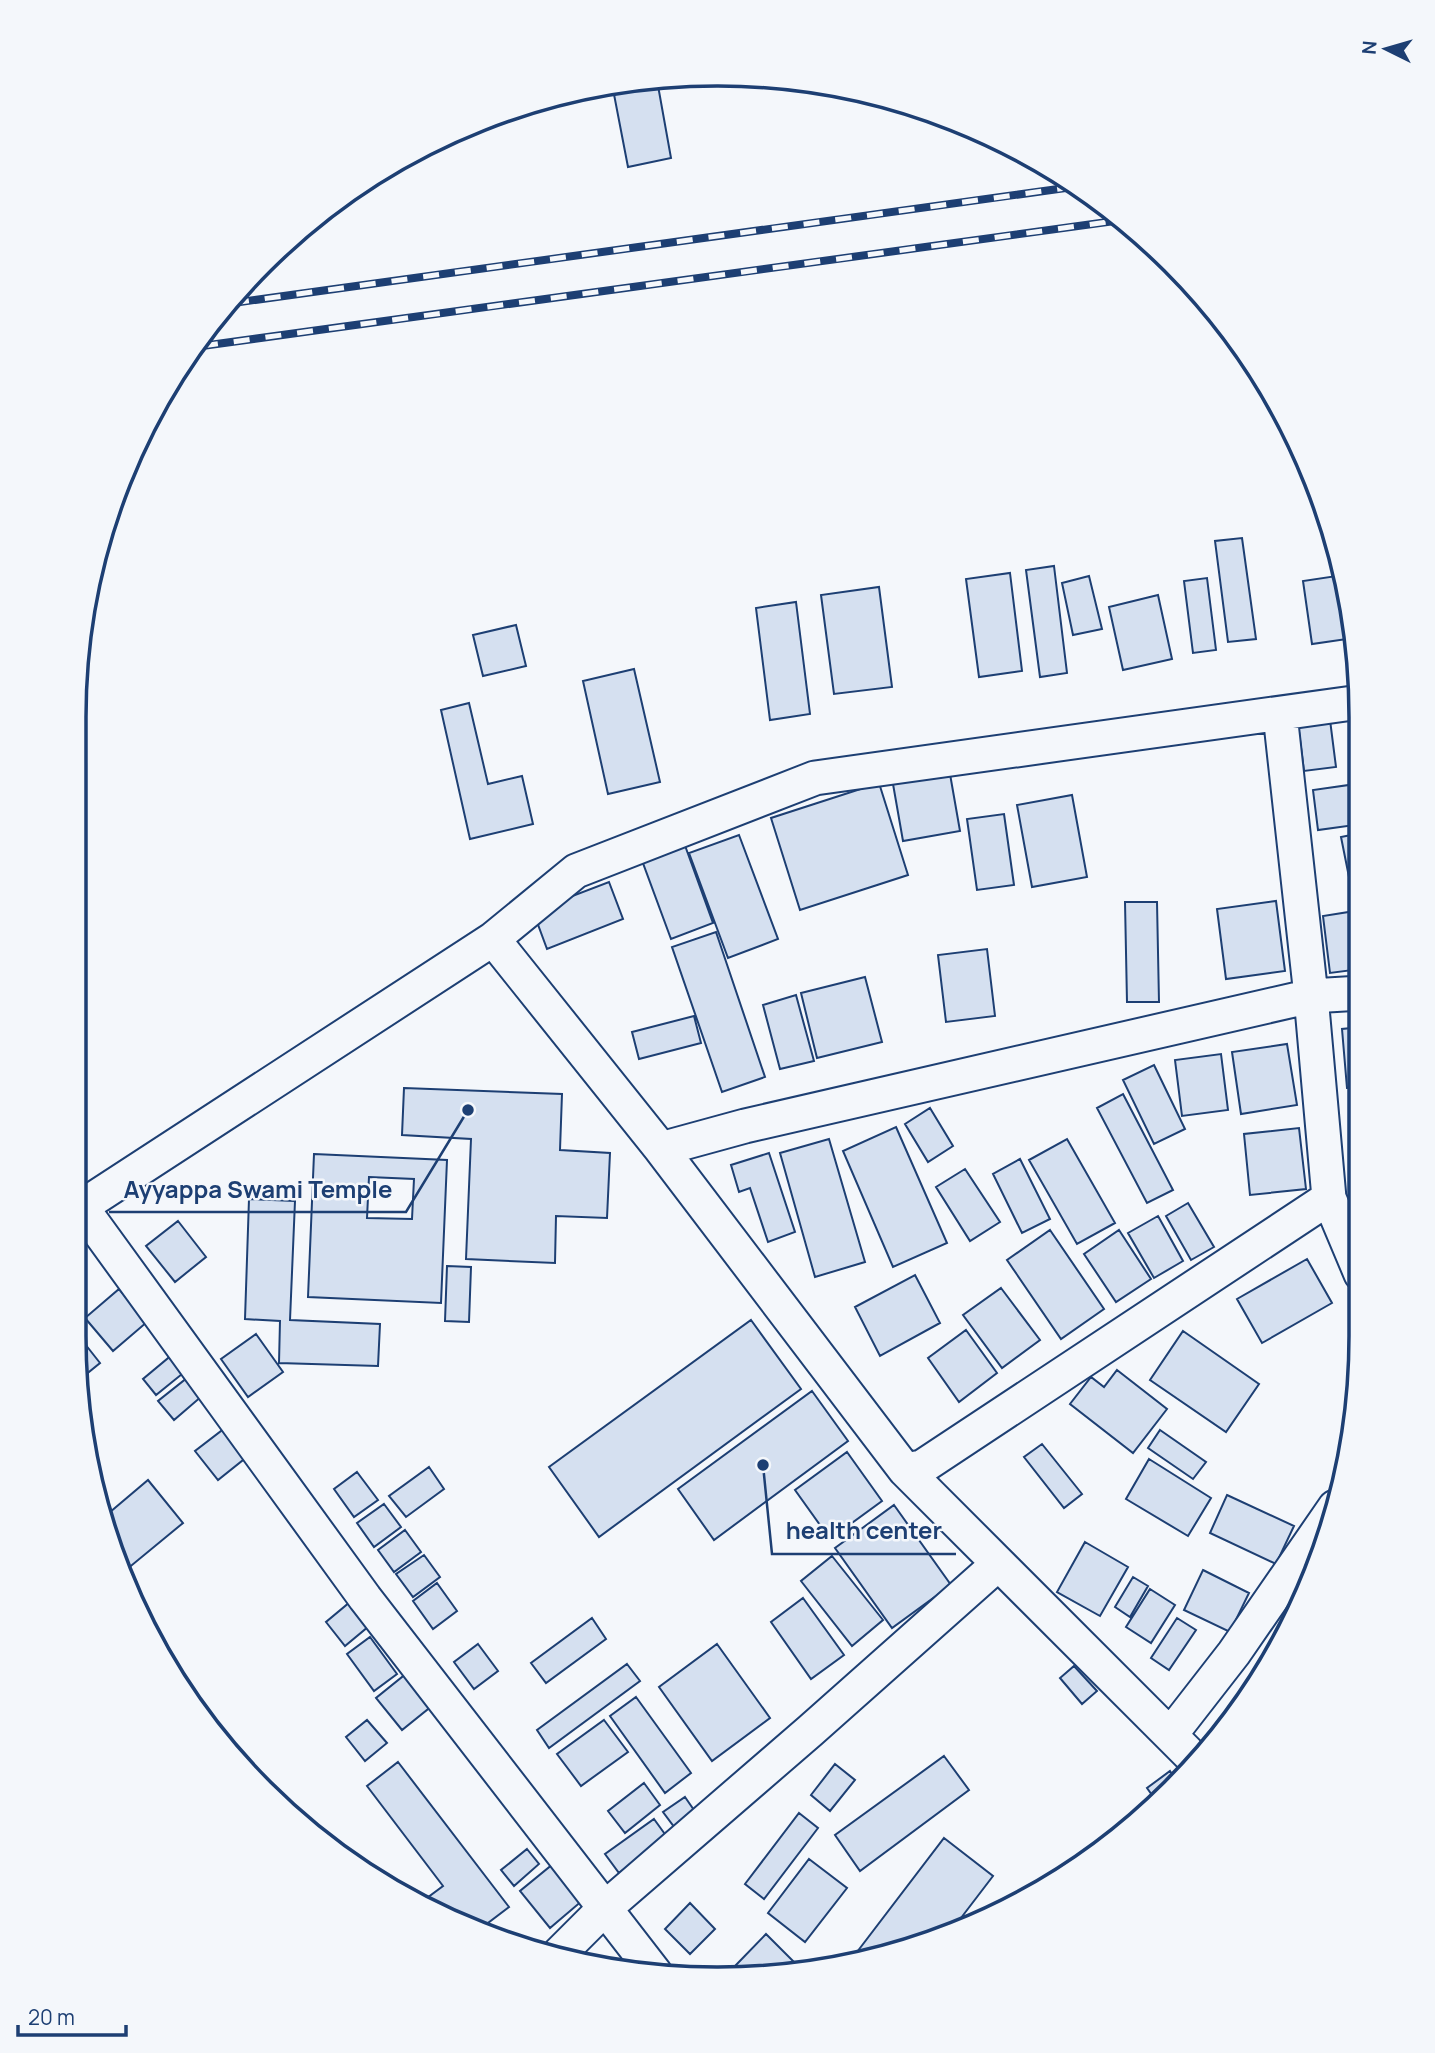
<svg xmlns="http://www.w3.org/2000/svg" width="1435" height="2053" font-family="Manrope,sans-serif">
<rect width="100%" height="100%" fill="#f4f7fb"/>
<path fill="#d5e0f0" stroke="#1d3f73" stroke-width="2" fill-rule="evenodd" d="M 657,80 L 671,158 L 628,167 L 612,84 Z
M 1242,538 L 1256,639 L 1228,642 L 1215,541 Z
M 1054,566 L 1067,673 L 1040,677 L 1026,570 Z
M 1010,573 L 1022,671 L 979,677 L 966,579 Z
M 1343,575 L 1349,592 L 1354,638 L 1312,644 L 1303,581 Z
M 1089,576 L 1102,629 L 1073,635 L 1062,583 Z
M 1207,578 L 1216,650 L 1193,653 L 1184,581 Z
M 879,587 L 892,687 L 834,694 L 821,595 Z
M 1158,595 L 1172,659 L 1123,670 L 1109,607 Z
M 796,602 L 810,714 L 770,720 L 756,608 Z
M 516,625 L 526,666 L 483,676 L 473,635 Z
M 634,669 L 660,782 L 608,794 L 583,681 Z
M 469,703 L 488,784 L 522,776 L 533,824 L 470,839 L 441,710 Z
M 1329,712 L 1336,767 L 1304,771 L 1297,716 Z
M 950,774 L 960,831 L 903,841 L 893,784 Z
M 879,783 L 908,875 L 800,910 L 771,818 Z
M 1349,785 L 1355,825 L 1318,830 L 1313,790 Z
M 1072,795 L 1087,877 L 1032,887 L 1017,805 Z
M 1004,814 L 1014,885 L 977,890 L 967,819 Z
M 1361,833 L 1361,885 L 1351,887 L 1341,837 Z
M 739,835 L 778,939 L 728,958 L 689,853 Z
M 683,840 L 713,923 L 671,939 L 640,855 Z
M 609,882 L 623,919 L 547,949 L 533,911 Z
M 1276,901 L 1285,971 L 1226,979 L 1217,909 Z
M 1125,902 L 1157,902 L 1159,1002 L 1127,1002 Z
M 1355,911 L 1361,969 L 1330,973 L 1323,916 Z
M 716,932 L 765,1077 L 722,1092 L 672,947 Z
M 987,949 L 995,1016 L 946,1022 L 938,955 Z
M 865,977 L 882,1042 L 817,1058 L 801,993 Z
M 796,995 L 814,1061 L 780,1069 L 763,1005 Z
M 694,1016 L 701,1043 L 639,1059 L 632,1032 Z
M 1361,1027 L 1361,1087 L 1347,1088 L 1342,1029 Z
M 1287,1044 L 1297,1105 L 1241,1114 L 1232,1052 Z
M 1221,1054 L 1228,1110 L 1182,1116 L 1175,1060 Z
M 1154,1065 L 1185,1129 L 1154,1144 L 1123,1080 Z
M 404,1088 L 562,1094 L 560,1150 L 610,1153 L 607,1218 L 556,1216 L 555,1263 L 466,1259 L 471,1139 L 402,1135 Z
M 1123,1094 L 1173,1190 L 1147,1203 L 1097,1108 Z
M 1353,1096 L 1361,1096 L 1361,1127 L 1356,1127 Z
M 930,1108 L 953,1146 L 928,1162 L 905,1124 Z
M 896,1127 L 947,1243 L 893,1267 L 843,1151 Z
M 1299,1128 L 1306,1189 L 1250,1195 L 1244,1134 Z
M 829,1139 L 865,1262 L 815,1277 L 780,1153 Z
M 1067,1139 L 1115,1223 L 1077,1244 L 1029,1160 Z
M 769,1153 L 795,1232 L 768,1242 L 750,1188 L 739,1192 L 731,1165 Z
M 314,1154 L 447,1160 L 441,1303 L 308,1297 ZM 369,1177 L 414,1179 L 412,1219 L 367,1218 Z
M 1020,1159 L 1050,1219 L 1022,1233 L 993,1174 Z
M 965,1169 L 1000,1222 L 970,1241 L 936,1187 Z
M 249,1199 L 295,1201 L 290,1320 L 380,1324 L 378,1366 L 279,1363 L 280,1321 L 245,1319 Z
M 1188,1203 L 1214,1247 L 1191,1260 L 1166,1216 Z
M 1158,1216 L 1183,1261 L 1154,1278 L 1128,1233 Z
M 178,1221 L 206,1257 L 175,1282 L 146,1246 Z
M 1050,1230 L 1104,1309 L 1061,1339 L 1007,1260 Z
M 1119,1230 L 1151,1279 L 1116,1302 L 1084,1254 Z
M 1307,1259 L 1332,1303 L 1262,1343 L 1237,1299 Z
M 447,1266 L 471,1267 L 469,1322 L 445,1321 Z
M 915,1275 L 940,1323 L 880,1356 L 855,1307 Z
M 1001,1288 L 1040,1340 L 1002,1368 L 963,1315 Z
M 119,1289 L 147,1322 L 113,1351 L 85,1318 Z
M 751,1320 L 801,1389 L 599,1537 L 549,1467 Z
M 74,1330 L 100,1363 L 79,1380 L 74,1336 Z
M 966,1330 L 997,1373 L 959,1402 L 928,1358 Z
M 1183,1331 L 1259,1384 L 1226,1432 L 1150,1380 Z
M 256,1334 L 283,1372 L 248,1397 L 221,1359 Z
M 173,1354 L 187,1370 L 156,1395 L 143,1379 Z
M 1117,1370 L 1167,1409 L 1133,1453 L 1070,1404 L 1091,1377 L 1104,1387 Z
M 187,1378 L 202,1396 L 174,1420 L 158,1401 Z
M 812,1391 L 848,1441 L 714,1540 L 678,1489 Z
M 225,1428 L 248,1456 L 218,1480 L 195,1451 Z
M 1160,1430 L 1206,1462 L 1193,1479 L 1148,1448 Z
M 1042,1444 L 1082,1494 L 1064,1508 L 1024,1457 Z
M 847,1452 L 882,1501 L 830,1539 L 795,1490 Z
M 1149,1459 L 1211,1498 L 1188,1536 L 1126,1499 Z
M 429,1467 L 444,1489 L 406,1517 L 389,1496 Z
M 357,1472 L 378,1500 L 354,1517 L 334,1489 Z
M 148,1480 L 183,1523 L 126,1570 L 103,1518 Z
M 1227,1495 L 1294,1526 L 1276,1564 L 1210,1533 Z
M 384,1504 L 401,1527 L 374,1547 L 357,1523 Z
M 894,1505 L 951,1585 L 892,1628 L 835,1548 Z
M 405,1530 L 421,1552 L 394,1572 L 378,1550 Z
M 1085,1542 L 1128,1567 L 1100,1616 L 1057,1592 Z
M 424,1555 L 440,1577 L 413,1597 L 396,1574 Z
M 832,1556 L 883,1620 L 852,1646 L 801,1581 Z
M 1203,1570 L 1249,1593 L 1230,1632 L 1184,1610 Z
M 1133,1577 L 1148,1586 L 1130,1617 L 1115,1607 Z
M 437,1583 L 457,1611 L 433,1629 L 413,1601 Z
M 1150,1589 L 1175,1605 L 1151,1643 L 1126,1627 Z
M 803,1598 L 844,1655 L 811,1679 L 771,1622 Z
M 350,1602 L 369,1626 L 345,1646 L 326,1622 Z
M 592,1618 L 606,1639 L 546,1683 L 531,1663 Z
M 1177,1618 L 1196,1630 L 1169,1670 L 1151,1658 Z
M 370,1637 L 397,1674 L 374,1691 L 347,1654 Z
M 478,1644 L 498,1671 L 474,1689 L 454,1662 Z
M 717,1644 L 770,1718 L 712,1761 L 659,1687 Z
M 627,1664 L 640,1681 L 549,1748 L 537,1730 Z
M 1074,1666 L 1097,1691 L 1082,1704 L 1060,1678 Z
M 407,1673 L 433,1705 L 402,1730 L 376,1698 Z
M 636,1697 L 691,1773 L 665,1793 L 610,1716 Z
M 367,1720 L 387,1743 L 365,1761 L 346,1737 Z
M 604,1720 L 628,1752 L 581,1786 L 557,1754 Z
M 944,1756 L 969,1790 L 860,1871 L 835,1835 Z
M 398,1762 L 509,1907 L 476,1932 L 471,1930 L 423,1901 L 443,1886 L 367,1786 Z
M 835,1764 L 855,1780 L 830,1811 L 811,1795 Z
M 1170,1771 L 1179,1784 L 1173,1791 L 1157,1802 L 1147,1788 Z
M 644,1783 L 660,1805 L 625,1833 L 608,1811 Z
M 685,1797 L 696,1813 L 675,1828 L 663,1812 Z
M 799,1813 L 818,1828 L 764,1899 L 745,1884 Z
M 654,1819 L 667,1837 L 619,1873 L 605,1854 Z
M 944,1838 L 993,1876 L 951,1931 L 866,1959 L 857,1952 Z
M 527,1849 L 539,1864 L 514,1886 L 501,1870 Z
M 809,1859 L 847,1888 L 805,1942 L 768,1913 Z
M 553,1864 L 583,1900 L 550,1928 L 520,1891 Z
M 690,1903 L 715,1929 L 690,1954 L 665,1929 Z
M 766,1934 L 797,1965 L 793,1969 L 742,1970 L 736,1965 Z"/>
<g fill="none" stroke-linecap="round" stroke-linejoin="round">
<g stroke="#1d3f73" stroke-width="37">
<path id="minor" d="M 1280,714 L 1311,996 L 1361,993
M 493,939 L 661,1149 L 905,1470 L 1197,1762
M 661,1149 L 745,1126 L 1311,996 L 1329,1198 L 922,1467 L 905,1470
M 74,1197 L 365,1598 L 655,1973
M 1329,1198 L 1361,1274
M 74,1216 L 81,1207 L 493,939 L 576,871 L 815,778 L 1360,702
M 1171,1734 L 1234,1653 L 1335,1507
M 559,1954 L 604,1909 L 810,1731 L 998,1564"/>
</g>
<use href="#minor" stroke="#f4f7fb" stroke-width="33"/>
<g stroke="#1d3f73" stroke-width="8">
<path id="rail" d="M 233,303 L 1080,186
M 202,346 L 1122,220"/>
</g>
<use href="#rail" stroke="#f4f7fb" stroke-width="5" stroke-dasharray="16" stroke-linecap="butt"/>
</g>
<path d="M0 0H1435V2053H0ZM717 86H718A631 631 0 0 1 1349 717V1336A631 631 0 0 1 718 1967H717A631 631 0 0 1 86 1336V717A631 631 0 0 1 717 86Z" fill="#f4f7fb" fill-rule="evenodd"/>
<path fill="none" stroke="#1d3f73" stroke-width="3.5" d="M717 86H718A631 631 0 0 1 1349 717V1336A631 631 0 0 1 718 1967H717A631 631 0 0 1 86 1336V717A631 631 0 0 1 717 86Z"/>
<path fill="none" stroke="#1d3f73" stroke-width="2.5" d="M468 1110L406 1212H109M763 1465L772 1554H956"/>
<g fill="#1d3f73" stroke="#f4f7fb" stroke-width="2.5">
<circle cx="468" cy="1110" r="7"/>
<circle cx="763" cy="1465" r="7"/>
</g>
<g font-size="24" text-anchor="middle" font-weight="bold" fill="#1d3f73" stroke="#f4f7fb" stroke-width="5" stroke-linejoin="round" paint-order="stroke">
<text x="258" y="1198">Ayyappa Swami Temple</text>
<text x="864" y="1539">health center</text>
</g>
<g transform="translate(1386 49) rotate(275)" stroke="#f4f7fb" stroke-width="5" paint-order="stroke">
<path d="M0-5L12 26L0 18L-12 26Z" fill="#1d3f73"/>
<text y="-10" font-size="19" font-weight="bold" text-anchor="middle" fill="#1d3f73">N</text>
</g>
<path d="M18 2025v10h108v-10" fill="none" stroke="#1d3f73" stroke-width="3.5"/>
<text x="28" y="2025" font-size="21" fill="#1d3f73" stroke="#f4f7fb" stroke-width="5" paint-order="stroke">20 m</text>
</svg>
